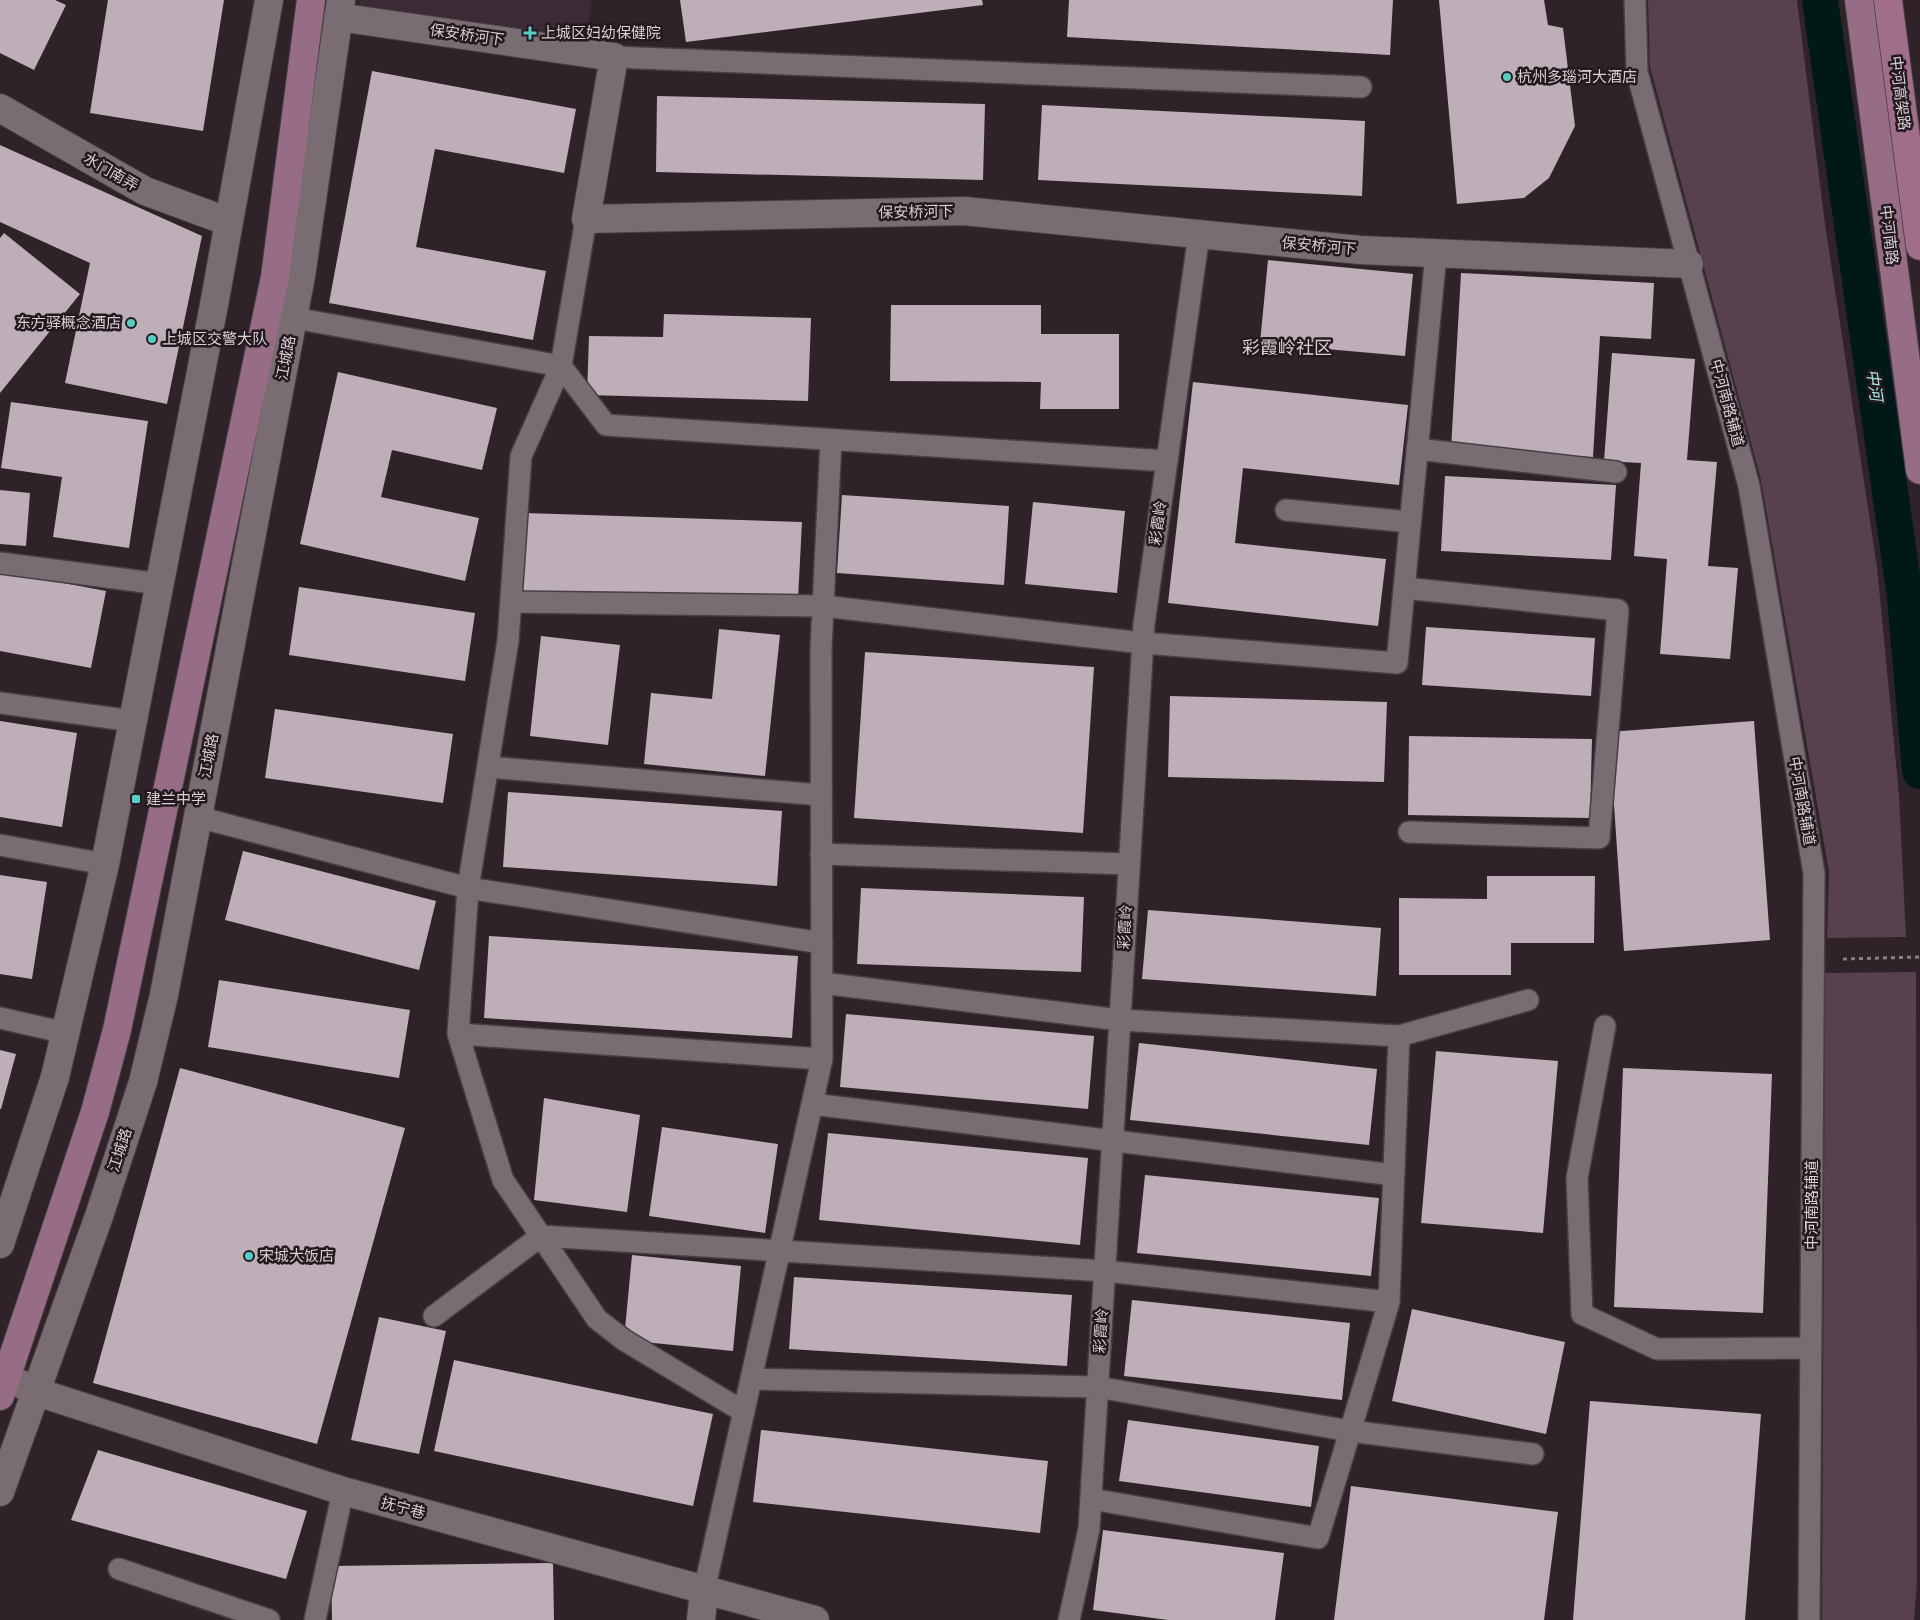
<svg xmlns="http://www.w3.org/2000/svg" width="1920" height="1620" font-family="'Exo 2','Noto Sans SC',sans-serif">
<rect width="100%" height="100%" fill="#2f2329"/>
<path fill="#3c2a34" d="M 360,0 L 591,0 L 586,52 L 358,15 Z"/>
<path fill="#57414e" d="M 1648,0 L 1797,0 L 1825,224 L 1877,567 L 1899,795 L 1906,937 L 1827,938 L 1829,872 L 1761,480 L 1650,67 Z
M 1916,972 L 1917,1581 L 1914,1620 L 1822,1620 L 1825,973 Z"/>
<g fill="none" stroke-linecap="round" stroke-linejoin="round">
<path stroke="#001917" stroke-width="36" d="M 1820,0 L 1905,597 L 1920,771"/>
</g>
<path fill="#beaeb7" d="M 0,0 L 55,0 L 66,5 L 34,70 L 0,53 Z
M 108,0 L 224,0 L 203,131 L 90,113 Z
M 680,0 L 982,0 L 983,5 L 686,42 Z
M 1069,0 L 1393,0 L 1390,55 L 1067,37 Z
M 1439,0 L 1544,0 L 1548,25 L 1563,28 L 1575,126 L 1549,178 L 1524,198 L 1457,204 Z
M 372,71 L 576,109 L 564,173 L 435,149 L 416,247 L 546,271 L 533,340 L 329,303 Z
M 657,96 L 985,104 L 983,180 L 656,172 Z
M 1042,105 L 1365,121 L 1362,196 L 1038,180 Z
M 0,145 L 202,236 L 167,404 L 65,383 L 90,263 L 0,222 Z
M 4,233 L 80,294 L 0,393 L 0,238 Z
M 1268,260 L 1413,274 L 1405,356 L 1260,343 Z
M 1461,273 L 1654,283 L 1651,339 L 1600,336 L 1593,457 L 1451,449 Z
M 891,305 L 1041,305 L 1041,334 L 1119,334 L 1119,409 L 1040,409 L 1041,382 L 890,381 Z
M 664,314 L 811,318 L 808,401 L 587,395 L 589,336 L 663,337 Z
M 1612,353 L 1695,359 L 1687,460 L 1717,462 L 1708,566 L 1738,568 L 1730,659 L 1660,654 L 1667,559 L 1634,556 L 1641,463 L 1604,461 Z
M 338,372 L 497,408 L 482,470 L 392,450 L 381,497 L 479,518 L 465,581 L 300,544 Z
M 1193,382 L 1408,405 L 1399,485 L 1243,468 L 1235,543 L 1386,559 L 1378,626 L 1168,603 Z
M 11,402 L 148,421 L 129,548 L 53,537 L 62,477 L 1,468 Z
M 1445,476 L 1616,485 L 1611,560 L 1441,551 Z
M 0,490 L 30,493 L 26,546 L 0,544 Z
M 842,495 L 1009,506 L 1004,585 L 837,573 Z
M 1033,502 L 1125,511 L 1117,593 L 1025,584 Z
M 525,513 L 802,522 L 798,599 L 522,591 Z
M 0,571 L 106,591 L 91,668 L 0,651 Z
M 299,587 L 475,613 L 465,681 L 289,655 Z
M 1426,627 L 1595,638 L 1591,696 L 1422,685 Z
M 719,629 L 780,635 L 765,776 L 644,764 L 651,693 L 712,699 Z
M 541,636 L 620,645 L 608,745 L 530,736 Z
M 865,652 L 1094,667 L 1083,833 L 854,818 Z
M 1170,696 L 1387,702 L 1384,782 L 1168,777 Z
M 275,709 L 453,734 L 443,803 L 265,778 Z
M 0,721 L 77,733 L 62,827 L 0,817 Z
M 1754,721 L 1770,940 L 1624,951 L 1609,732 Z
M 1409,736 L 1592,739 L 1590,818 L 1408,815 Z
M 508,792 L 782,811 L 777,886 L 503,867 Z
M 243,851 L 436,901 L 419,970 L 225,920 Z
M 0,875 L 47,882 L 32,979 L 0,974 Z
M 1487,876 L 1595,876 L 1594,943 L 1511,943 L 1511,975 L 1399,975 L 1399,898 L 1487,899 Z
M 861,888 L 1084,897 L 1081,972 L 857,964 Z
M 1148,910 L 1381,928 L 1376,996 L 1142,979 Z
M 489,936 L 798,956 L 792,1038 L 484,1018 Z
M 219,980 L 410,1010 L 399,1078 L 208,1047 Z
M 846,1014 L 1094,1036 L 1088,1109 L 840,1087 Z
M 1139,1043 L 1377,1069 L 1369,1145 L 1130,1120 Z
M 0,1050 L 16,1054 L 1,1109 L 0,1109 Z
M 1436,1051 L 1558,1061 L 1543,1233 L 1421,1223 Z
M 180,1068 L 405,1128 L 317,1444 L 93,1383 Z
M 1623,1068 L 1772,1074 L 1763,1313 L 1614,1307 Z
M 544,1098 L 640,1115 L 627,1212 L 534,1200 Z
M 662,1127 L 778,1144 L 765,1233 L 649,1216 Z
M 828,1133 L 1088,1158 L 1080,1245 L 819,1220 Z
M 1145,1175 L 1379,1198 L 1371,1276 L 1137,1253 Z
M 632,1255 L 741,1266 L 733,1351 L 624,1340 Z
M 794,1277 L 1072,1295 L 1067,1366 L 789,1349 Z
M 1132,1300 L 1350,1323 L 1342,1400 L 1124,1376 Z
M 1412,1309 L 1565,1342 L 1546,1434 L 1392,1401 Z
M 379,1317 L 446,1331 L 419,1454 L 351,1440 Z
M 454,1360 L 713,1414 L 693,1506 L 434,1451 Z
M 1590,1401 L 1761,1414 L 1745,1620 L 1573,1620 Z
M 1128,1420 L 1319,1446 L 1311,1507 L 1119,1481 Z
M 761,1430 L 1048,1461 L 1040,1533 L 753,1502 Z
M 98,1450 L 307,1511 L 286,1579 L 71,1520 Z
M 1351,1486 L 1558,1512 L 1544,1620 L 1334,1620 Z
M 1103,1530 L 1284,1553 L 1275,1620 L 1168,1620 L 1093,1610 Z
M 553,1563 L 554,1620 L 332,1620 L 331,1566 Z"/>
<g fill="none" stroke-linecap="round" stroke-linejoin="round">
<g stroke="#483f45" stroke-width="24">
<path id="service" d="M 1635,0 L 1637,72 L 1749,486 L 1814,873 L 1809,1620
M 614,57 L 1361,87
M 294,318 L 561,366 L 586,219
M 1417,449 L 1616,472
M 1286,510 L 1410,522
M 0,563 L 160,584
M 1404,588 L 1618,610 L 1599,838 L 1409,832
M 511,602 L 823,606 L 1143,643 L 1397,663 L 1436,253
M 0,703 L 133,721
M 488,767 L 821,795
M 198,817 L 468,888 L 822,943
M 0,845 L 105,864
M 821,854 L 1129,864
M 822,983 L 1120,1020 L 1399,1036 L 1528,1000
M 0,1018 L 66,1033
M 1605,1026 L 1577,1178 L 1582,1314 L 1657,1349 L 1811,1348
M 458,1034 L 822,1059
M 812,1104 L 1394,1175
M 434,1316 L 541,1236 L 1105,1271 L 1389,1302
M 751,1379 L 1097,1387 L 1350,1431 L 1533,1454
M 744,1412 L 624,1340 L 597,1319 L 503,1180 L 458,1034 L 468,888 L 508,641 L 521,456 L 561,366 L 606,425 L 1167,461
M 1091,1499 L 1318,1538 L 1389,1302 L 1399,1036
M 119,1569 L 269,1620
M 704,1591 L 822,1059 L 821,649 L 831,440
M 315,1620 L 343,1491
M 1069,1620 L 1089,1529 L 1144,624 L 1199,234"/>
</g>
<g stroke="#483f45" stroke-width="30">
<path id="minor" d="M 338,17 L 614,57 L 586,219 L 964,211 L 1360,250 L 1689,264
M 0,108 L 145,191 L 229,222
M 0,1244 L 55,1077 L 105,864 L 214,305 L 269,0
M 21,1384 L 37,1392 L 343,1491 L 815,1620
M 0,1492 L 99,1216 L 143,1082 L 164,995 L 301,276 L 341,0
M 701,1620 L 704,1591"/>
</g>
<g stroke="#483f45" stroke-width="30">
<path id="primary" d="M 1859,0 L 1920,470
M 0,1396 L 95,1112 L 117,1030 L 275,277 L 311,0"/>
</g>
<g stroke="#483f45" stroke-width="30">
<path id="trunk" d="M 1888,0 L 1920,246"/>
</g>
<path stroke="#887e84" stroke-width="3" stroke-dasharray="4 4" stroke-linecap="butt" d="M 1843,959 L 1920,957"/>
<use href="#service" stroke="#7a6c73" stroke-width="21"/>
<use href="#minor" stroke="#7a6c73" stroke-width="28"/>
<use href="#primary" stroke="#976d85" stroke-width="28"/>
<use href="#trunk" stroke="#a06d8b" stroke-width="28"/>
</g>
<g fill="#56cec4" stroke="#251920" stroke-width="2">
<path d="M527.5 25.5h5v5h5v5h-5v5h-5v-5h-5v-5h5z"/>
<circle cx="1507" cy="77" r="5"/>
<circle cx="131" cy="323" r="5"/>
<circle cx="152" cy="339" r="5"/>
<rect x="131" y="794" width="10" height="10" rx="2.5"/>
<circle cx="249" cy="1256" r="5"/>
</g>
<g text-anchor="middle" stroke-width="5" stroke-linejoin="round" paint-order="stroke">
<g font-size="15" fill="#d8d0d5" stroke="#251920" text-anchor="start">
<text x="541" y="38">上城区妇幼保健院</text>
<text x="1517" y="82">杭州多瑙河大酒店</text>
<text x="121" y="328" text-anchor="end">东方驿概念酒店</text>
<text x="162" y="344">上城区交警大队</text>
<text x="146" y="804">建兰中学</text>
<text x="259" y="1261">宋城大饭店</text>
</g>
<g font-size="15" fill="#d8d0d5" stroke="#251920">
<text transform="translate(467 35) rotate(8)" y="5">保安桥河下</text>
<text transform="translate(1900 93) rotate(83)" y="5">中河高架路</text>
<text transform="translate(111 172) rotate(30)" y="5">水门南弄</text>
<text transform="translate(916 212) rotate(-1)" y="5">保安桥河下</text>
<text transform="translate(1889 235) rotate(83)" y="5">中河南路</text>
<text transform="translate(1319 246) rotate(5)" y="5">保安桥河下</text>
<text transform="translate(286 358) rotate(-79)" y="5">江城路</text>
<text transform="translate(1727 403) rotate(75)" y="5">中河南路辅道</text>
<text transform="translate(1158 523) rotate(-82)" y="5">彩霞岭</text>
<text transform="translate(209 756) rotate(-79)" y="5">江城路</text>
<text transform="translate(1802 801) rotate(80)" y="5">中河南路辅道</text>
<text transform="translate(1125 927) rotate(-87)" y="5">彩霞岭</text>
<text transform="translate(120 1150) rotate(-72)" y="5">江城路</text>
<text transform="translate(1812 1205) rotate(-90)" y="5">中河南路辅道</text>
<text transform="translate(1101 1331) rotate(-86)" y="5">彩霞岭</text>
<text transform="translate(403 1508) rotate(15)" y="5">抚宁巷</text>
</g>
<g font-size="16" font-style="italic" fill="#a2e9e2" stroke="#251920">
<text transform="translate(1875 385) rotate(82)" y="6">中河</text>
</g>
<g font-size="18" fill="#d8d0d5" stroke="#251920">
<text x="1287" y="354">彩霞岭社区</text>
</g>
</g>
</svg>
